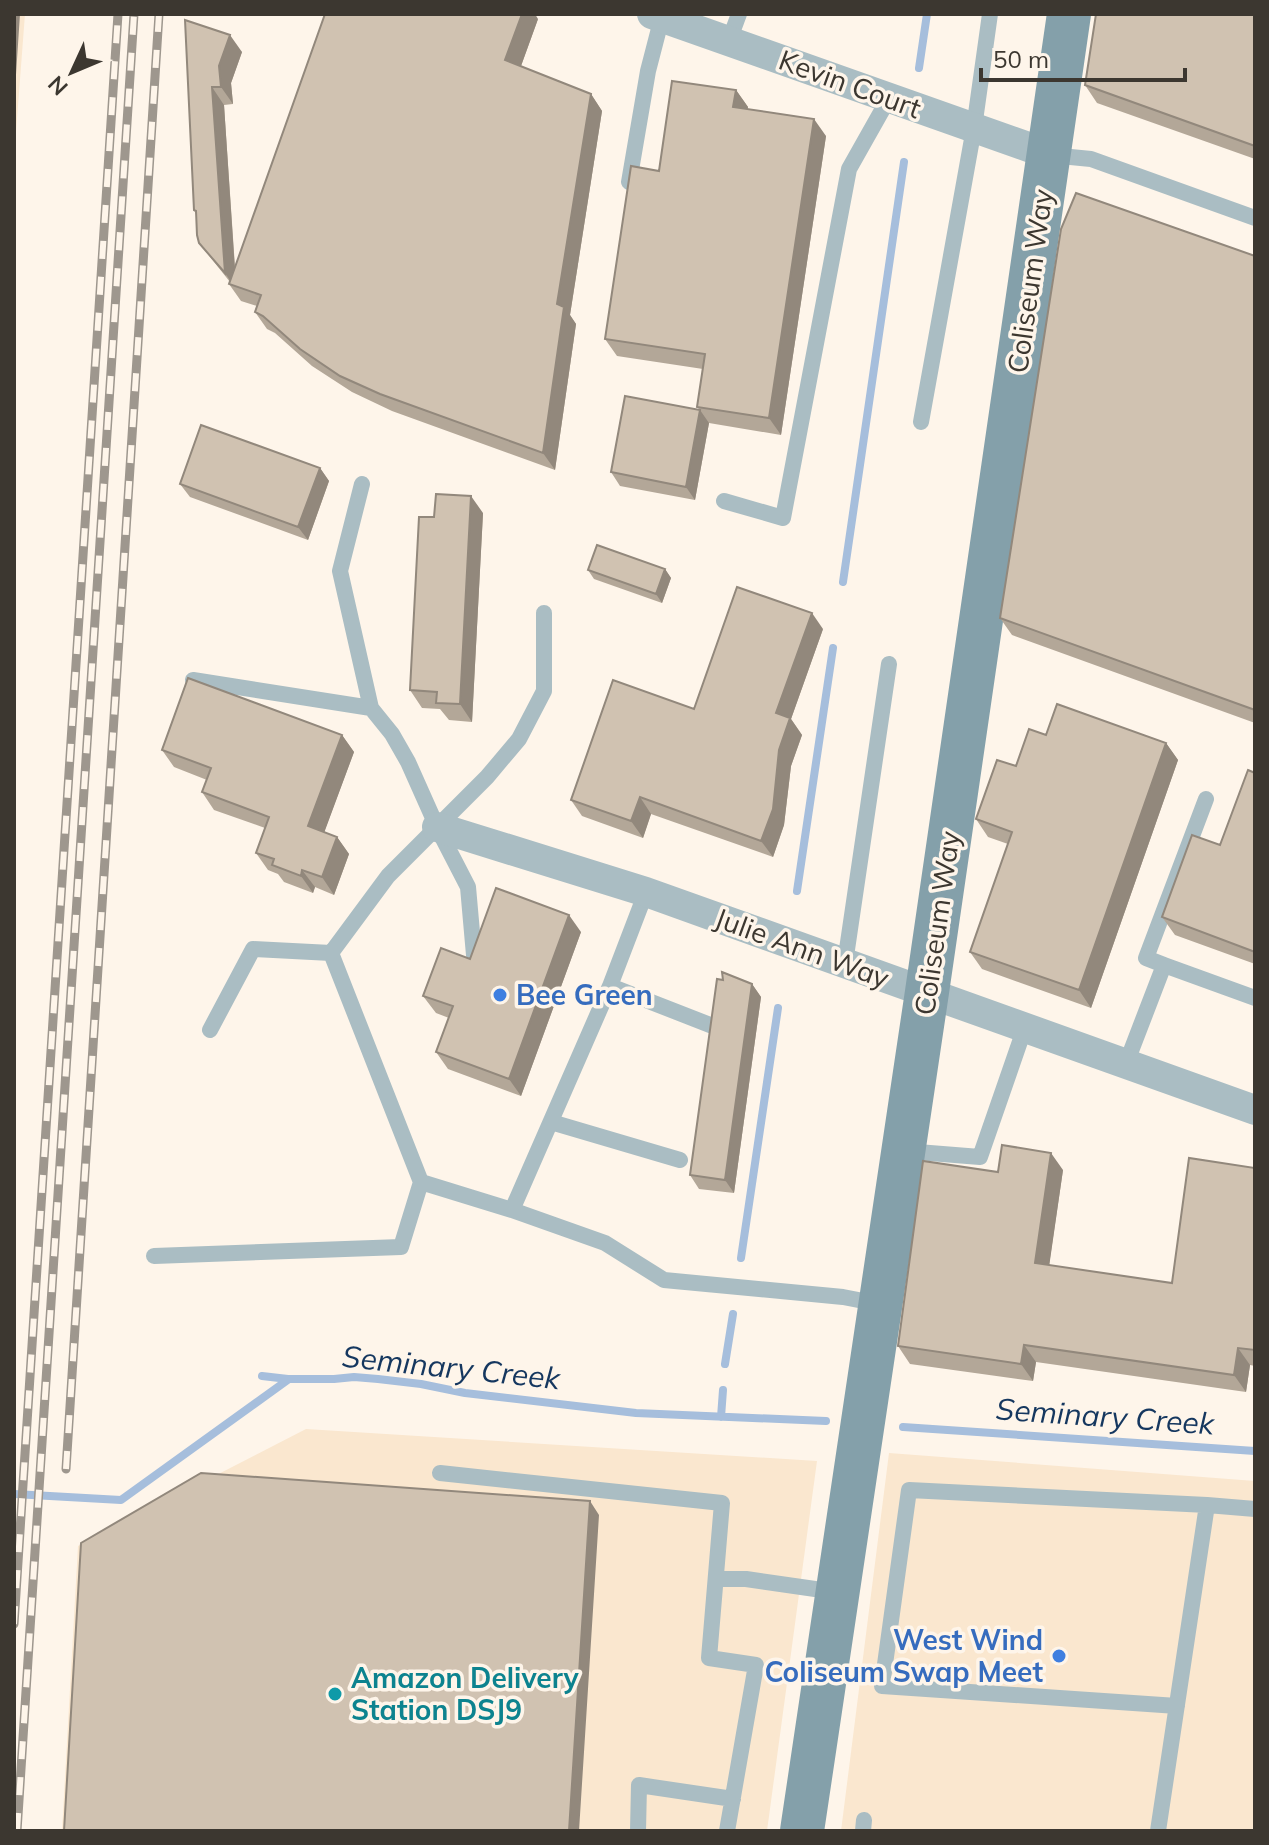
<svg xmlns="http://www.w3.org/2000/svg" width="1269" height="1845" font-family="Mulish,sans-serif">
<rect width="100%" height="100%" fill="#fef5ea"/>
<path fill="#fae7cf" d="M 14,14 L 25,14 L 14,158 Z
M 306,1429 L 817,1461 L 767,1831 L 62,1831 L 78,1546 Z
M 889,1453 L 1255,1481 L 1255,1831 L 841,1831 Z"/>
<g fill="none" stroke-linecap="round" stroke-linejoin="round">
<path stroke="#a6bedc" stroke-width="8" d="M 919,68 L 927,14
M 843,582 L 904,162
M 797,891 L 833,648
M 741,1258 L 778,1008
M 725,1364 L 733,1314
M 262,1376 L 288,1379
M 721,1417 L 723,1390
M 903,1427 L 1255,1451
M 14,1494 L 121,1500 L 289,1379 L 334,1379 L 354,1377 L 378,1379 L 421,1384 L 465,1393 L 636,1413 L 826,1421"/>
<path stroke="#aabdc3" stroke-width="16" d="M 729,41 L 739,14
M 1050,155 L 1091,159 L 1255,218
M 629,182 L 648,71 L 662,17
M 921,422 L 974,128 L 990,14
M 362,484 L 340,571 L 371,708
M 724,501 L 783,518 L 849,169 L 889,98
M 193,680 L 371,708 L 392,734 L 408,762 L 437,827 L 468,887 L 474,955
M 646,892 L 610,986 L 710,1025
M 331,953 L 421,1182
M 845,963 L 889,664
M 1164,965 L 1255,998
M 210,1030 L 253,949 L 331,953 L 388,876 L 487,777 L 519,739 L 544,691 L 544,613
M 1126,1064 L 1164,965 L 1146,958 L 1206,799
M 551,1122 L 680,1160
M 905,1151 L 980,1157 L 1025,1027
M 512,1210 L 610,986
M 154,1256 L 401,1247 L 421,1182 L 512,1210 L 605,1243 L 664,1280 L 843,1297 L 879,1304
M 440,1473 L 722,1503 L 709,1658 L 756,1665 L 727,1831
M 716,1579 L 746,1579 L 836,1592
M 1177,1706 L 882,1686 L 909,1490 L 1207,1505
M 638,1831 L 639,1785 L 733,1799
M 863,1831 L 864,1820
M 1158,1831 L 1207,1505 L 1255,1509"/>
<path stroke="#aabdc3" stroke-width="30" d="M 652,14 L 1048,154
M 437,827 L 646,892 L 1255,1110"/>
<path stroke="#84a0aa" stroke-width="44" d="M 802,1831 L 927,992 L 1069,14"/>
<g stroke="#9e978e" stroke-width="9">
<path id="rail" d="M 66,1469 L 159,14
M 14,1624 L 118,14
M 17,1831 L 134,14"/>
</g>
<use href="#rail" stroke="#fef5ea" stroke-width="6" stroke-dasharray="18" stroke-linecap="butt"/>
</g>
<path fill="#b3a798" d="M 1255,14 L 1255,159 L 1097,103 L 1085,85 Z
M 538,19 L 521,66 L 591,94 L 602,111 L 570,315 L 576,324 L 555,470 L 392,411 L 352,392 L 312,366 L 275,333 L 267,329 L 255,312 L 257,306 L 241,301 L 229,284 L 230,282 L 199,243 L 196,214 L 194,210 L 185,20 L 242,52 L 231,83 L 233,104 L 224,105 L 235,267 Z
M 736,90 L 748,107 L 747,109 L 826,136 L 781,435 L 709,423 L 695,500 L 620,486 L 611,472 L 700,410 L 697,407 L 703,369 L 617,356 L 605,339 L 659,171 Z
M 1255,256 L 1255,723 L 1012,635 L 1000,618 Z
M 320,468 L 329,481 L 308,540 L 190,497 L 180,484 Z
M 483,513 L 472,722 L 449,720 L 440,709 L 422,708 L 410,690 L 434,517 Z
M 665,569 L 671,578 L 662,603 L 594,579 L 588,570 Z
M 823,629 L 791,719 L 802,735 L 791,766 L 784,825 L 773,857 L 651,814 L 643,838 L 582,816 L 571,800 L 694,709 Z
M 342,735 L 354,752 L 324,832 L 337,837 L 349,854 L 334,895 L 315,887 L 313,893 L 284,882 L 278,874 L 268,870 L 256,853 L 265,828 L 214,810 L 202,792 L 207,780 L 174,767 L 162,750 Z
M 1166,743 L 1178,760 L 1091,1008 L 982,969 L 970,952 L 1008,844 L 988,837 L 976,819 L 1016,766 Z
M 1255,773 L 1255,964 L 1175,935 L 1162,917 L 1220,845 Z
M 581,932 L 521,1096 L 448,1069 L 436,1052 L 449,1018 L 436,1013 L 423,996 L 470,959 Z
M 752,984 L 761,997 L 734,1193 L 699,1189 L 690,1175 Z
M 1255,1168 L 1255,1366 L 1250,1365 L 1246,1392 L 1036,1362 L 1033,1381 L 910,1364 L 898,1346 L 998,1172 L 1063,1170 L 1049,1265 L 1172,1283 Z"/>
<path fill="#92887c" d="M 14,14 L 20,14 L 14,105 Z
M 522,14 L 535,14 L 538,19 L 517,77 L 505,60 Z
M 230,35 L 242,52 L 231,83 L 233,104 L 221,87 L 219,66 Z
M 212,87 L 224,105 L 236,286 L 233,285 L 225,273 Z
M 736,90 L 748,107 L 745,124 L 733,107 Z
M 591,94 L 602,111 L 570,315 L 576,324 L 555,470 L 543,453 L 557,304 Z
M 814,119 L 826,136 L 781,435 L 769,418 Z
M 700,410 L 709,423 L 695,500 L 686,487 Z
M 320,468 L 329,481 L 308,540 L 298,527 Z
M 471,496 L 483,513 L 472,722 L 460,704 Z
M 665,569 L 671,578 L 662,603 L 656,594 Z
M 812,613 L 823,629 L 791,719 L 802,735 L 791,766 L 784,825 L 773,857 L 761,841 L 776,713 Z
M 342,735 L 354,752 L 320,844 L 308,826 Z
M 1166,743 L 1178,760 L 1091,1008 L 1079,990 Z
M 640,797 L 651,814 L 643,838 L 631,821 Z
M 337,837 L 349,854 L 334,895 L 322,877 Z
M 302,870 L 315,887 L 313,893 L 301,876 Z
M 569,915 L 581,932 L 521,1096 L 509,1079 Z
M 752,984 L 761,997 L 734,1193 L 725,1180 Z
M 1051,1153 L 1063,1170 L 1047,1281 L 1035,1263 Z
M 1024,1345 L 1036,1362 L 1033,1381 L 1021,1364 Z
M 1238,1348 L 1250,1365 L 1246,1392 L 1234,1375 Z
M 590,1501 L 599,1515 L 579,1831 L 569,1831 Z"/>
<path fill="#d0c2b1" stroke="#92887c" stroke-width="2" d="M 325,14 L 522,14 L 505,60 L 591,94 L 557,304 L 564,307 L 543,453 L 380,394 L 340,376 L 300,349 L 263,316 L 255,312 L 261,295 L 229,284 Z
M 1096,14 L 1255,14 L 1255,146 L 1085,85 Z
M 185,20 L 230,35 L 219,66 L 221,87 L 212,87 L 225,273 L 199,243 L 197,235 L 196,211 L 194,210 Z
M 672,81 L 736,90 L 733,107 L 814,119 L 769,418 L 697,407 L 705,354 L 605,339 L 631,166 L 659,171 Z
M 1076,193 L 1255,256 L 1255,710 L 1000,618 L 1061,229 Z
M 625,396 L 700,410 L 686,487 L 611,472 Z
M 201,425 L 320,468 L 298,527 L 180,484 Z
M 436,494 L 471,496 L 460,704 L 436,703 L 437,692 L 410,690 L 419,517 L 434,517 Z
M 597,545 L 665,569 L 656,594 L 588,570 Z
M 737,587 L 812,613 L 776,713 L 790,718 L 779,750 L 773,809 L 761,841 L 640,797 L 631,821 L 571,800 L 613,680 L 694,709 Z
M 188,678 L 342,735 L 308,826 L 337,837 L 322,877 L 302,870 L 301,876 L 272,865 L 274,859 L 256,853 L 269,817 L 202,792 L 211,768 L 162,750 Z
M 1057,704 L 1166,743 L 1079,990 L 970,952 L 1012,832 L 976,819 L 997,760 L 1016,766 L 1029,729 L 1046,735 Z
M 1248,770 L 1255,773 L 1255,952 L 1162,917 L 1192,835 L 1220,845 Z
M 496,888 L 569,915 L 509,1079 L 436,1052 L 453,1006 L 423,996 L 441,948 L 470,959 Z
M 722,972 L 752,984 L 725,1180 L 690,1175 L 717,979 L 723,980 Z
M 1002,1145 L 1051,1153 L 1035,1263 L 1172,1283 L 1189,1158 L 1255,1168 L 1255,1350 L 1238,1348 L 1234,1375 L 1024,1345 L 1021,1364 L 898,1346 L 923,1161 L 998,1172 Z
M 201,1473 L 590,1501 L 569,1831 L 64,1831 L 81,1543 Z"/>
<g fill="#3f7fe0" stroke="#fef5ea" stroke-width="3">
<circle cx="500" cy="995" r="8"/>
<circle cx="1059" cy="1656" r="8"/>
</g>
<circle fill="#0f9aa8" stroke="#fef5ea" stroke-width="3" cx="335" cy="1694" r="8"/>
<g text-anchor="middle" stroke-width="7" stroke-linejoin="round" paint-order="stroke">
<g font-size="28" fill="#3c3730" stroke="#fef5ea">
<text transform="translate(850 84) rotate(20)" y="10">Kevin Court</text>
<text transform="translate(1030 281) rotate(-82)" y="10">Coliseum Way</text>
<text transform="translate(937 923) rotate(-82)" y="10">Coliseum Way</text>
<text transform="translate(802 948) rotate(20)" y="10">Julie Ann Way</text>
</g>
<g font-size="28" font-weight="bold" fill="#366cbe" stroke="#fef5ea" text-anchor="start">
<text x="516" y="1005">Bee Green</text>
<text x="1043" y="1650" text-anchor="end">West Wind<tspan x="1043" dy="32">Coliseum Swap Meet</tspan></text>
</g>
<g font-size="28" font-weight="bold" fill="#0d838f" stroke="#fef5ea" text-anchor="start">
<text x="351" y="1688">Amazon Delivery<tspan x="351" dy="32">Station DSJ9</tspan></text>
</g>
<g font-size="30" font-style="italic" fill="#15375f" stroke="#fef5ea">
<text transform="translate(451 1368) rotate(6)" y="10">Seminary Creek</text>
<text transform="translate(1105 1417) rotate(4)" y="10">Seminary Creek</text>
</g>
</g>
<rect width="1269" height="1845" fill="none" stroke="#3c3730" stroke-width="32"/>
<g transform="translate(72 72) rotate(226)" stroke="#fef5ea" stroke-width="6" paint-order="stroke">
<path d="M0-6L14 30L0 20L-14 30Z" fill="#3c3730"/>
<text y="-12" font-size="22" font-weight="bold" text-anchor="middle" fill="#3c3730">N</text>
</g>
<path d="M981 68v12h204v-12" fill="none" stroke="#3c3730" stroke-width="4"/>
<text x="993" y="68" font-size="24" fill="#3c3730" stroke="#fef5ea" stroke-width="6" paint-order="stroke">50 m</text>
</svg>
